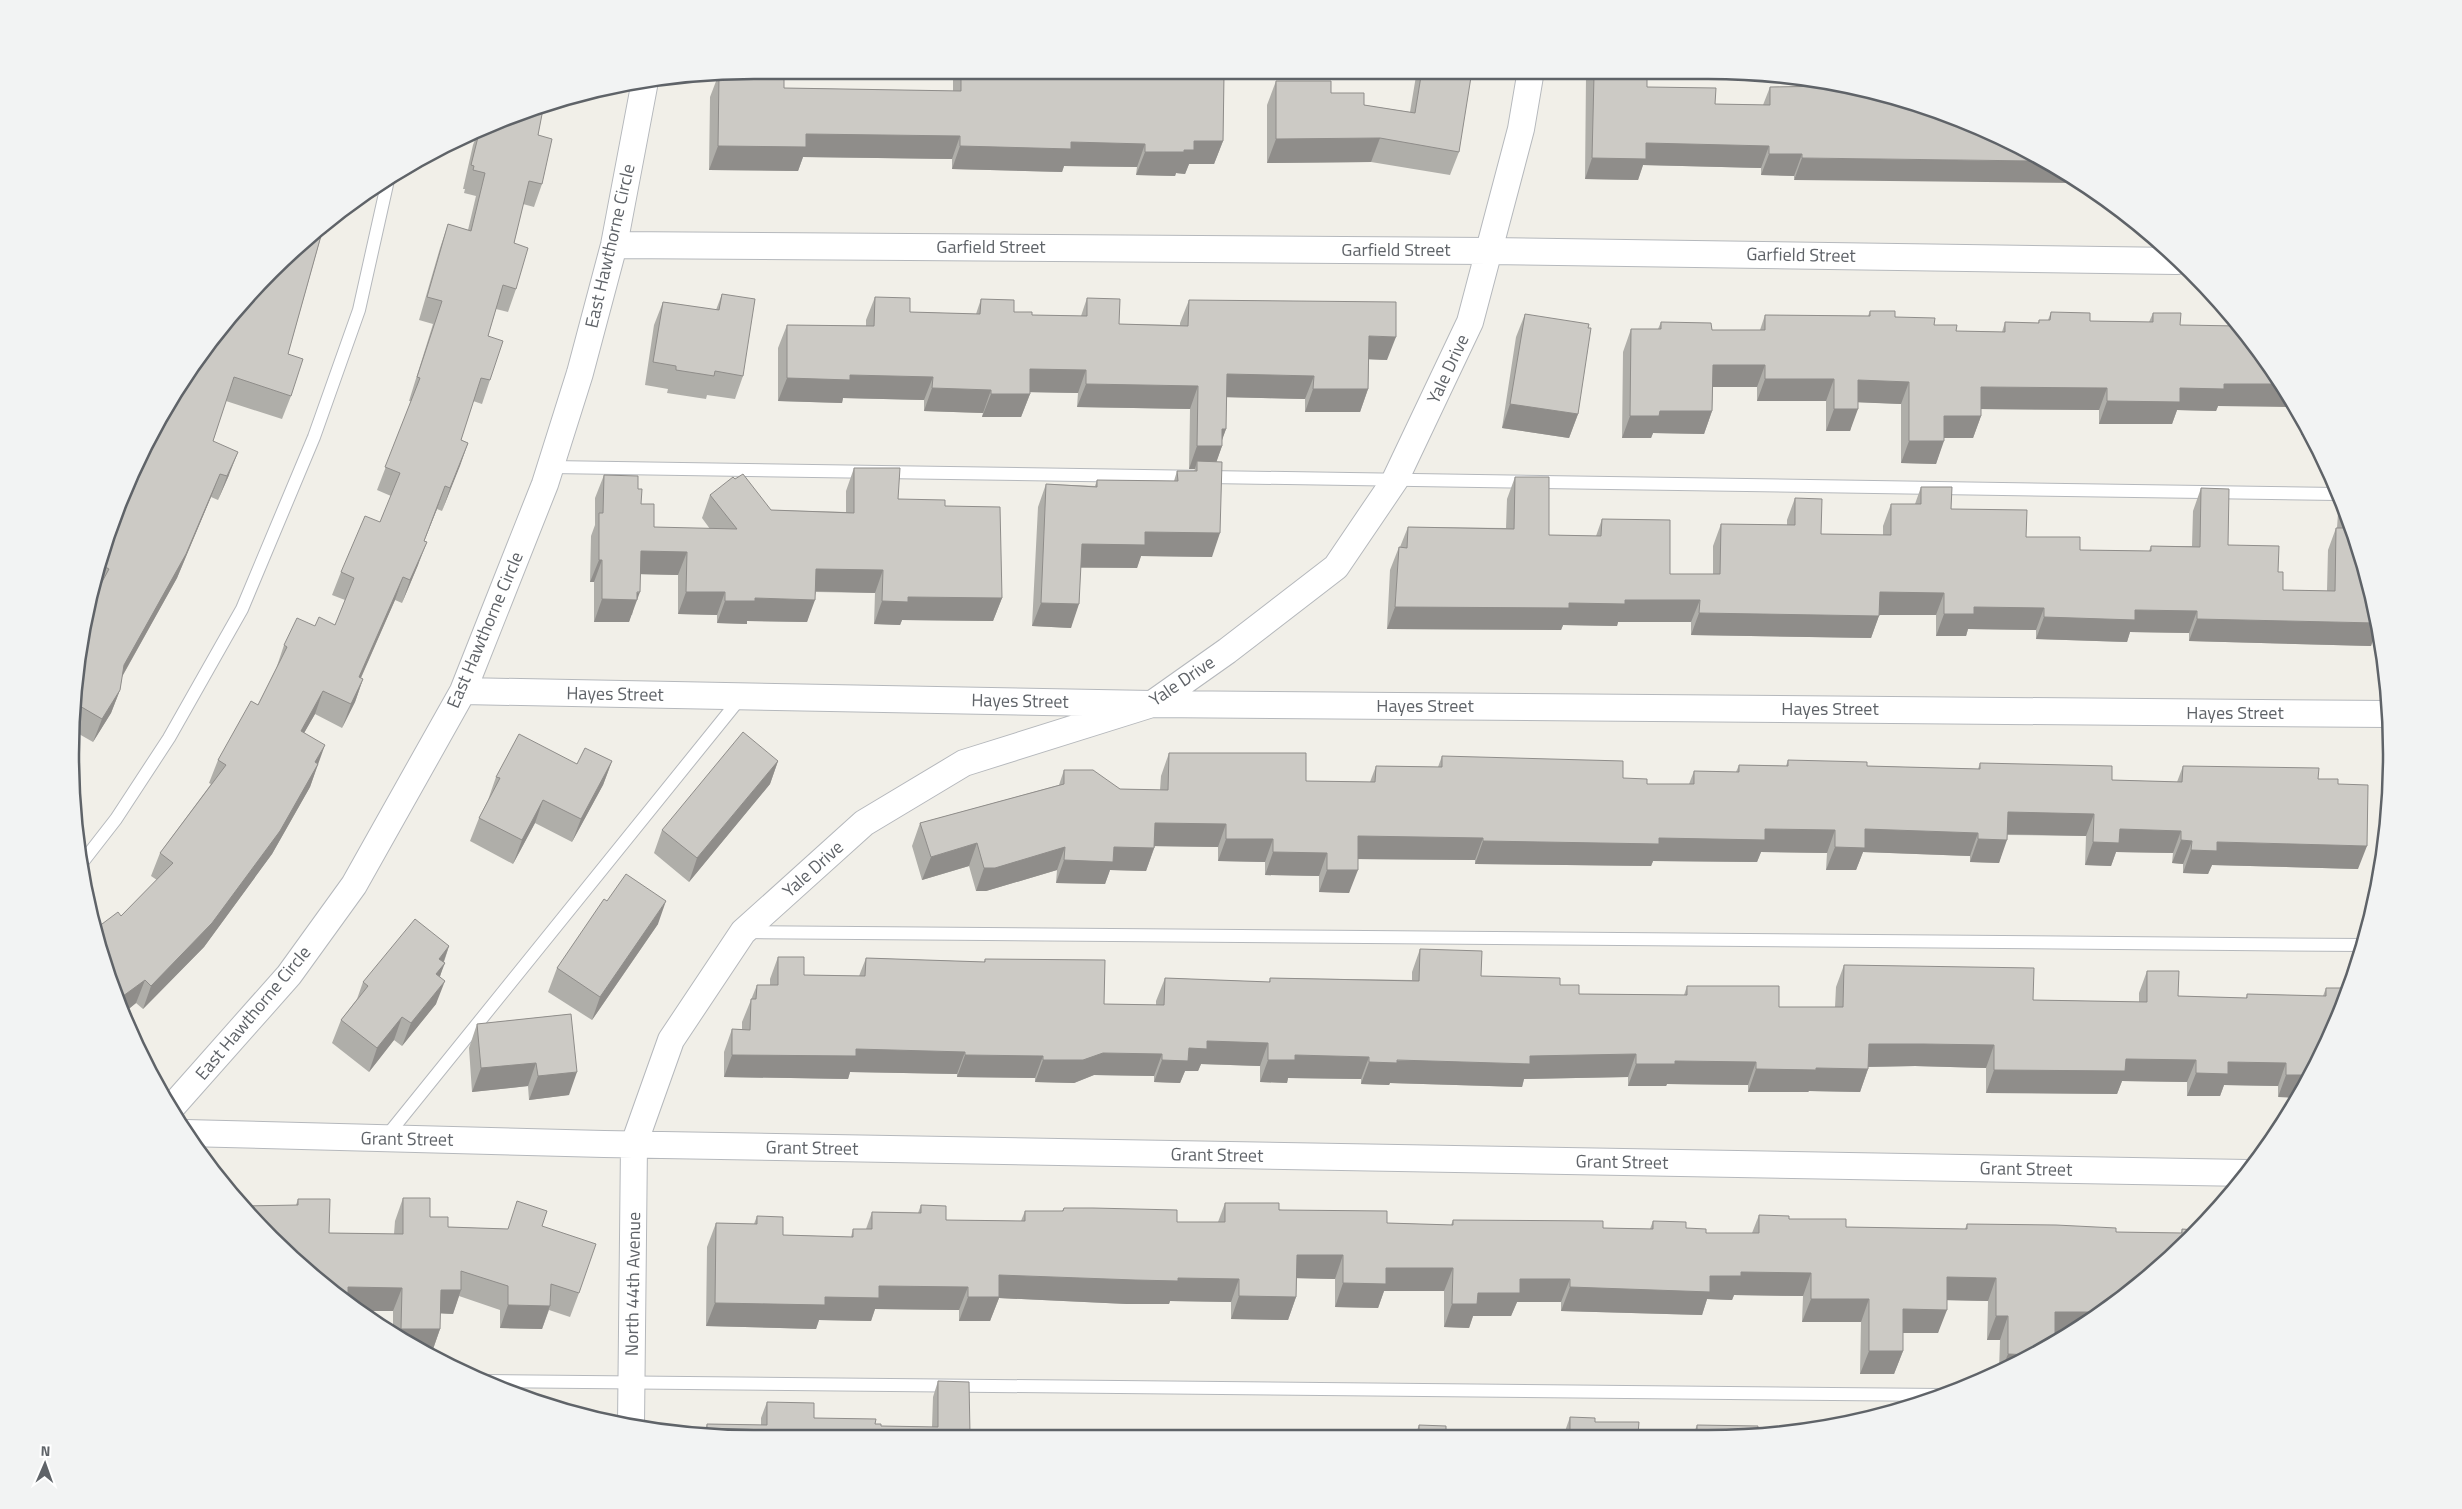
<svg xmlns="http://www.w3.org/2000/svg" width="2462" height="1509" font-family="'Titillium Web',sans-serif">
<rect width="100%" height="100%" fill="#f1efe8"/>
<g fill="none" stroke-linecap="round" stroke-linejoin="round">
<g stroke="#b5b8bc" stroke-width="14">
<path id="lane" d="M 551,467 L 2337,494
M 81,864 L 116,819 L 169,738 L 242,609 L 314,437 L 359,310 L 388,180
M 746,932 L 2363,945
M 386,1137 L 742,696
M 482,1381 L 1943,1395"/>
</g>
<g stroke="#b5b8bc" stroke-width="28">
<path id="street" d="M 614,245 L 1488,251 L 2177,261
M 463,691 L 1152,704 L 2388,714
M 172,1107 L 289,975 L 354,885 L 463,691 L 545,484 L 580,373 L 614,245 L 645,81
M 185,1133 L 604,1144 L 2248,1173
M 631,1424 L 634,1144 L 671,1040 L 743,932 L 864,823 L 964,763 L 1152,704 L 1227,651 L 1336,567 L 1395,480 L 1470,322 L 1521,129 L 1530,76"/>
</g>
<use href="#lane" stroke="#fff" stroke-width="12"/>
<use href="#street" stroke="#fff" stroke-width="26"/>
</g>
<path fill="#afaea9" d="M 718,76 L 784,76 L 784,88 L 953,91 L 953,76 L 1224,76 L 1223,141 L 1214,164 L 1189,164 L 1185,174 L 1176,173 L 1175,176 L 1136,175 L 1137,167 L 1064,166 L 1062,172 L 952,169 L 952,159 L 803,157 L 798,171 L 709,170 L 710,97 Z
M 1416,76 L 1466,76 L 1459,152 L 1450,175 L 1371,162 L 1267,163 L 1267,105 L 1276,81 L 1331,93 L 1364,105 L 1410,112 Z
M 1586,76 L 1647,76 L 1647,87 L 1715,104 L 1763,105 L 1770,87 L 1835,86 L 1794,180 L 1794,176 L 1761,175 L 1761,168 L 1643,165 L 1638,180 L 1585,179 Z
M 535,106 L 538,135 L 542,184 L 534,207 L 523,204 L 514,243 L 516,289 L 508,312 L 496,309 L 488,336 L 490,380 L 482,404 L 473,401 L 461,440 L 468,443 L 442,511 L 437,509 L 424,541 L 418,565 L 402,603 L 395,600 L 361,678 L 363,679 L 355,702 L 342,728 L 315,714 L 304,733 L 318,763 L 310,787 L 272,854 L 204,947 L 143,1009 L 136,1003 L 125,1012 L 106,974 L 121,916 L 157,880 L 151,876 L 160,853 L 211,784 L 209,783 L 218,760 L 258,705 L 276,669 L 284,645 L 315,626 L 335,625 L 345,600 L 332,595 L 341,572 L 380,522 L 391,496 L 377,490 L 411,401 L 409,401 L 433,324 L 419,320 L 440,248 L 448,224 L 468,230 L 476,196 L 464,193 L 465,189 L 463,189 L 473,145 L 479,129 Z
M 331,218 L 326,234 L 322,233 L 288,354 L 291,396 L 282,419 L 226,401 L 213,441 L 229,475 L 218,500 L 211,497 L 177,578 L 122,677 L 120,690 L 111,713 L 93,742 L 72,730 L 76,665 L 97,591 L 94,589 L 104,545 L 131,495 L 161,426 L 167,409 L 211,338 Z
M 722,294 L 743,376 L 735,399 L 707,395 L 706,399 L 667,393 L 668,389 L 645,385 L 654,325 L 663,302 L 716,310 Z
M 875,297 L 910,312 L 976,314 L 981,299 L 1014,312 L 1032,315 L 1081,316 L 1087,298 L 1119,324 L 1180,325 L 1180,323 L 1189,300 L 1387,360 L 1369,359 L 1368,389 L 1360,412 L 1305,412 L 1305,399 L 1226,397 L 1226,429 L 1222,439 L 1222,446 L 1216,462 L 1212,557 L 1141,556 L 1137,568 L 1081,568 L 1071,628 L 1032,626 L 1038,507 L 1046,484 L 1095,486 L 1097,480 L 1174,481 L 1177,471 L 1194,471 L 1195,469 L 1189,469 L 1190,409 L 1077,407 L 1078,393 L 1030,392 L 1030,394 L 1021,417 L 982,417 L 983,413 L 924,411 L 924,400 L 843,398 L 842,403 L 778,401 L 778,348 L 787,325 L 866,326 L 866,320 Z
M 1870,311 L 1895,317 L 1934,325 L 1956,331 L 2002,332 L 2005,322 L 2038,323 L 2039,320 L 2048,320 L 2051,312 L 2090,321 L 2149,322 L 2153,313 L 2180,325 L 2218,406 L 2216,411 L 2177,410 L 2172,424 L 2099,424 L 2099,410 L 1981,409 L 1981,416 L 1973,438 L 1944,438 L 1936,464 L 1901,463 L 1901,404 L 1858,402 L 1850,431 L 1826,431 L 1826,401 L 1757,401 L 1757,387 L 1713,387 L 1712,411 L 1704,434 L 1653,433 L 1651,438 L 1622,438 L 1623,352 L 1631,329 L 1658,329 L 1661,322 L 1712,330 L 1760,330 L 1765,315 L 1868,316 Z
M 1525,314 L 1578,414 L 1569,438 L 1502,428 L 1516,337 Z
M 2301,415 L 2310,435 L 2301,435 Z
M 854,468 L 898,499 L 945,506 L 1002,598 L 993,621 L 902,620 L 900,625 L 874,624 L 875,593 L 816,592 L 807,622 L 747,621 L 747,624 L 717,623 L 717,615 L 678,614 L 678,575 L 641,574 L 632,615 L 631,615 L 629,622 L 594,622 L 594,582 L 590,582 L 591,536 L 595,525 L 595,498 L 604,475 L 638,489 L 641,504 L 654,527 L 710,529 L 702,518 L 710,495 L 735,479 L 771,510 L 846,512 L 846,491 Z
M 1515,477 L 1549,535 L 1596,536 L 1602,519 L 1670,574 L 1713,574 L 1713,546 L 1721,524 L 1787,525 L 1787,520 L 1795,498 L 1821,534 L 1883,535 L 1883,526 L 1891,504 L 1915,504 L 1921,487 L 1951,509 L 2026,537 L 2080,550 L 2149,551 L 2151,546 L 2192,546 L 2193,511 L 2201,488 L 2228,545 L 2278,572 L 2283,590 L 2327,591 L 2328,550 L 2336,528 L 2337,528 L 2338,513 L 2341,503 L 2356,534 L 2377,628 L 2371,646 L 2189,641 L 2189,633 L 2130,632 L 2127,642 L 2036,639 L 2036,630 L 1968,629 L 1966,636 L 1936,636 L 1936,615 L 1879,615 L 1871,638 L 1691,635 L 1691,622 L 1618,622 L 1617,626 L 1563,625 L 1561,630 L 1387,629 L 1390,570 L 1399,547 L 1400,547 L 1408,527 L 1506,528 L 1507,499 Z
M 1169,753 L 1306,781 L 1370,782 L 1376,766 L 1438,767 L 1442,756 L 1623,778 L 1647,784 L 1689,784 L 1694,771 L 1736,772 L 1739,765 L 1786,766 L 1788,760 L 1867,766 L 1978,769 L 1980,763 L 2112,780 L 2177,782 L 2183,766 L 2318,779 L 2338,784 L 2358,869 L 2212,865 L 2208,874 L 2183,873 L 2183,864 L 2172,863 L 2173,853 L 2116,852 L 2111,866 L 2085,865 L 2086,836 L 2007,835 L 1999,863 L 1970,862 L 1970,856 L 1863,852 L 1856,870 L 1826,870 L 1827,853 L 1761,852 L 1757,862 L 1653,861 L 1651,866 L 1475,864 L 1475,860 L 1358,859 L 1349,893 L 1319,892 L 1319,876 L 1265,875 L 1265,862 L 1218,861 L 1218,847 L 1155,846 L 1146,871 L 1110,870 L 1105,884 L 1056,883 L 1057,870 L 986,891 L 976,891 L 969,866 L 922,880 L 912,846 L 920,823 L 1059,785 L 1064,770 L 1120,789 L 1160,790 L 1161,776 Z
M 612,761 L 603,785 L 572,842 L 535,823 L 513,864 L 470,841 L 479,818 L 488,800 L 496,777 L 577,764 Z
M 778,761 L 770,784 L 689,882 L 654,853 L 662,830 Z
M 607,901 L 658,924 L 592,1020 L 548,992 L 557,968 Z
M 449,946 L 444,962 L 440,977 L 436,1004 L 402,1046 L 394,1040 L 369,1072 L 332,1043 L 341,1020 L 357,999 L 363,982 Z
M 1420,949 L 1481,976 L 1560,985 L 1579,994 L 1684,995 L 1687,986 L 1779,1007 L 1835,1007 L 1836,987 L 1844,965 L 2033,1000 L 2139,1002 L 2139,993 L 2147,971 L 2178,996 L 2246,998 L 2247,994 L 2323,996 L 2326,988 L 2347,988 L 2278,1097 L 2278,1086 L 2224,1085 L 2220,1096 L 2187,1096 L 2187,1082 L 2122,1081 L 2117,1094 L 1986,1093 L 1986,1068 L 1915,1066 L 1868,1067 L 1868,1069 L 1860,1092 L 1809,1091 L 1808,1092 L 1748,1092 L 1748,1085 L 1667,1084 L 1666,1086 L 1628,1086 L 1628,1077 L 1524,1079 L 1522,1087 L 1390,1083 L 1389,1085 L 1361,1084 L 1361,1079 L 1288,1078 L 1287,1083 L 1260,1082 L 1260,1066 L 1201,1064 L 1198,1071 L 1185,1071 L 1180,1083 L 1154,1082 L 1154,1076 L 1094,1075 L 1074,1083 L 1035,1082 L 1035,1078 L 957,1077 L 957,1074 L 850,1072 L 848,1079 L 724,1077 L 724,1052 L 732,1029 L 742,1029 L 742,1022 L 757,985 L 770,985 L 770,979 L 778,957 L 804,975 L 859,976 L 866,958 L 984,962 L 985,959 L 1104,1004 L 1156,1005 L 1156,1001 L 1165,978 L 1269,982 L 1270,978 L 1412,980 L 1412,972 Z
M 571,1014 L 569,1095 L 529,1100 L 528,1086 L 472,1092 L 469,1048 L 477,1024 Z
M 403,1198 L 430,1217 L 448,1227 L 507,1229 L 542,1226 L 579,1293 L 570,1317 L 549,1310 L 542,1329 L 500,1328 L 500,1310 L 459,1296 L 453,1314 L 440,1313 L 440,1329 L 432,1352 L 393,1329 L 393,1311 L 361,1311 L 338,1298 L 296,1205 L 298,1199 L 329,1233 L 394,1234 L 395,1221 Z
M 1225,1203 L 1387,1223 L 1451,1225 L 1453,1220 L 1603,1228 L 1650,1229 L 1653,1221 L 1706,1233 L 1752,1233 L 1759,1215 L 1846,1227 L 1965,1229 L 1967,1224 L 2116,1232 L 2181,1233 L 2182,1229 L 2196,1230 L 2159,1269 L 2067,1335 L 2055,1335 L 2050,1347 L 1999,1370 L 2000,1340 L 1987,1340 L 1988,1301 L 1947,1300 L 1938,1333 L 1903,1333 L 1903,1351 L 1894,1374 L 1860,1374 L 1861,1322 L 1802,1322 L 1803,1296 L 1734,1295 L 1732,1300 L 1707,1299 L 1702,1315 L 1561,1311 L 1561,1302 L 1517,1302 L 1511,1316 L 1473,1316 L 1469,1328 L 1444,1327 L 1444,1291 L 1384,1291 L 1378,1308 L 1335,1307 L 1335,1279 L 1297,1278 L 1296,1297 L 1288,1320 L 1231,1319 L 1231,1302 L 1170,1301 L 1169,1304 L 1127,1304 L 999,1298 L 990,1321 L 959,1321 L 959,1310 L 875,1309 L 871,1321 L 819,1320 L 816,1329 L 706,1326 L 707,1247 L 716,1223 L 754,1224 L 757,1216 L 783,1235 L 851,1237 L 853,1229 L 866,1229 L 872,1212 L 918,1213 L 921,1205 L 946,1220 L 1021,1221 L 1025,1211 L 1062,1211 L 1064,1208 L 1177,1222 L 1218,1222 Z
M 938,1381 L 970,1434 L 704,1433 L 707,1424 L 761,1425 L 761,1418 L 767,1402 L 814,1418 L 875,1424 L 881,1426 L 932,1427 L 933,1397 Z
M 1570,1417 L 1595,1422 L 1638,1434 L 1693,1435 L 1697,1425 L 1753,1438 L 1564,1437 L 1564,1434 Z
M 1419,1425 L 1446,1436 L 1415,1436 Z"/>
<path fill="#8f8d8a" d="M 806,134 L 960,136 L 952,159 L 803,157 L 798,171 L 709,170 L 718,146 Z
M 1380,138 L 1371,162 L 1267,163 L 1276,139 Z
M 1194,141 L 1223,141 L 1214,164 L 1189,164 L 1185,174 L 1176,173 L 1175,176 L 1136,175 L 1145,152 L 1184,150 Z
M 1071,142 L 1145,144 L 1137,167 L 1064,166 L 1062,172 L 952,169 L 960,146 Z
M 1646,143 L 1769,146 L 1761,168 L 1643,165 L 1638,180 L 1585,179 L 1592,158 Z
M 1769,154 L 1802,154 L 1794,176 L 1761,175 Z
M 1802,158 L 2036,161 L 2075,183 L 1794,180 Z
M 1369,336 L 1396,337 L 1387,360 L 1361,359 Z
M 1713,365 L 1765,365 L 1757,387 L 1705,387 Z
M 1030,369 L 1086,370 L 1078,393 L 1022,392 Z
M 1227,374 L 1314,376 L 1305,399 L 1218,397 Z
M 850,375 L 933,377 L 924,400 L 843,398 L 842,403 L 778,401 L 787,378 Z
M 1765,379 L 1834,379 L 1826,401 L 1757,401 Z
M 1858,380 L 1909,382 L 1901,404 L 1850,402 Z
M 1086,384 L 1198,386 L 1190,409 L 1077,407 Z
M 2224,384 L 2280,384 L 2296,407 L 2218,406 L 2216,411 L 2177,410 L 2172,424 L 2099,424 L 2107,401 L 2180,388 Z
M 1981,387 L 2107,388 L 2099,410 L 1973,409 Z
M 932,388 L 991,390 L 983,413 L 924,411 Z
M 1313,389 L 1368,389 L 1360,412 L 1305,412 Z
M 991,394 L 1030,394 L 1021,417 L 982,417 Z
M 1510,404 L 1578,414 L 1569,438 L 1502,428 Z
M 1834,409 L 1858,409 L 1850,431 L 1826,431 Z
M 1660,411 L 1712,411 L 1704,434 L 1653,433 L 1651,438 L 1622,438 L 1630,416 Z
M 1944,416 L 1981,416 L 1973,438 L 1936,438 Z
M 2305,423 L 2310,435 L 2301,435 Z
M 1222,429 L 1226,429 L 1220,446 L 1222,446 L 1214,469 L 1197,461 L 1195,469 L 1189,469 L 1197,446 Z
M 1909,441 L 1944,441 L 1936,464 L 1901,463 Z
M 468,443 L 460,466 L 442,511 L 450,488 Z
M 238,452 L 229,475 L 218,500 L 227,476 Z
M 220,474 L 211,497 L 177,578 L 115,689 L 124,665 Z
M 445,486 L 437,509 L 415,564 L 424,541 Z
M 1145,532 L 1220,533 L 1212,557 L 1141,556 L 1137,568 L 1074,567 L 1082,544 Z
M 427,542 L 418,565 L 402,603 L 410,580 Z
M 641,551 L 687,552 L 678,575 L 633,574 Z
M 599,560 L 602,560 L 594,582 L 590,582 Z
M 816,569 L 883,570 L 875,593 L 808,591 Z
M 403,577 L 395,600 L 351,700 L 359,677 Z
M 640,592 L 629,622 L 594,622 L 602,599 Z
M 686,592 L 725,592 L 717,615 L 678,614 Z
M 1880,592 L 1944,593 L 1936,615 L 1871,615 Z
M 908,597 L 1002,598 L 993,621 L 902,620 L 900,625 L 874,624 L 882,601 Z
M 755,598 L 815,600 L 807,622 L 747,621 L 747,624 L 717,623 L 725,601 Z
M 1625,600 L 1700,600 L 1691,622 L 1618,622 L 1617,626 L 1563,625 L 1561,630 L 1387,629 L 1395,607 L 1569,603 Z
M 1041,603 L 1079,604 L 1071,628 L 1032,626 Z
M 1974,607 L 2044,608 L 2036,630 L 1968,629 L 1966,636 L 1936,636 L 1944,614 Z
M 2135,610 L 2197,611 L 2189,633 L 2130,632 L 2127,642 L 2036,639 L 2044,617 Z
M 1699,613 L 1879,616 L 1871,638 L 1691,635 Z
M 2197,619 L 2376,623 L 2377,628 L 2371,646 L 2189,641 Z
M 363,679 L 355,702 L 342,728 L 351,704 Z
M 120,690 L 111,713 L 93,742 L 102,719 Z
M 323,691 L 315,714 L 292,754 L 301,731 Z
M 325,745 L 310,787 L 272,854 L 204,947 L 143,1009 L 151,986 L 315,762 Z
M 612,761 L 603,785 L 572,842 L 581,819 Z
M 778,761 L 770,784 L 689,882 L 697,858 Z
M 543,800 L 535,823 L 513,864 L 522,840 Z
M 2008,812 L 2094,814 L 2086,836 L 2000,834 Z
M 1155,823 L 1226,824 L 1218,847 L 1147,846 Z
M 1765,829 L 1835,830 L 1827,853 L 1761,852 L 1757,862 L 1653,861 L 1651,866 L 1475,864 L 1483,841 L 1659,838 Z
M 1865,829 L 1978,833 L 1970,856 L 1863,852 L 1856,870 L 1826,870 L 1835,847 Z
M 2120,829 L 2181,831 L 2173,853 L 2116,852 L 2111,866 L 2085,865 L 2093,842 Z
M 1358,836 L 1483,838 L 1475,860 L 1350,859 Z
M 1226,839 L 1273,839 L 1265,862 L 1218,861 Z
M 1978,839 L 2007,840 L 1999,863 L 1970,862 Z
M 2181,840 L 2192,841 L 2183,864 L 2172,863 Z
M 2217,842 L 2367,846 L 2358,869 L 2212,865 L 2208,874 L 2183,873 L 2191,850 Z
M 977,843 L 969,866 L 922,880 L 931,857 Z
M 1065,847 L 1057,870 L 986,891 L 976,891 L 984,868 Z
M 1114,847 L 1154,848 L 1146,871 L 1110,870 L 1105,884 L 1056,883 L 1064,860 Z
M 1273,852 L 1327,853 L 1319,876 L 1265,875 Z
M 1327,870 L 1358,870 L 1349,893 L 1319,892 Z
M 666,901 L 658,924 L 592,1020 L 600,997 Z
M 449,946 L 442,966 L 445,963 L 436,986 L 427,997 L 439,959 Z
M 145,980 L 136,1003 L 125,1012 L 119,999 Z
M 445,981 L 436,1004 L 402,1046 L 411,1023 Z
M 402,1017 L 394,1040 L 369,1072 L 377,1048 Z
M 1207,1041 L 1268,1043 L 1260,1066 L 1201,1064 L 1198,1071 L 1185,1071 L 1180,1083 L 1154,1082 L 1162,1060 Z
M 1869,1044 L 1923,1044 L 1994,1045 L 1986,1068 L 1915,1066 L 1860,1067 Z
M 856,1049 L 965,1052 L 957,1074 L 850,1072 L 848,1079 L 724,1077 L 732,1055 Z
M 1103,1053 L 1162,1054 L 1154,1076 L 1094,1075 L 1074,1083 L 1035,1082 L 1043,1060 Z
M 1636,1054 L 1628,1077 L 1524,1079 L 1522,1087 L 1390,1083 L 1389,1085 L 1361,1084 L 1369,1062 L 1530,1056 Z
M 965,1055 L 1043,1056 L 1035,1078 L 957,1077 Z
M 1295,1055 L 1369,1057 L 1361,1079 L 1288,1078 L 1287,1083 L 1260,1082 L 1268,1060 Z
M 2126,1059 L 2196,1060 L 2187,1082 L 2122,1081 L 2117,1094 L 1986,1093 L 1994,1070 Z
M 2312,1060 L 2319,1060 L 2296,1098 L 2278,1097 L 2286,1075 Z
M 1675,1061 L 1756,1062 L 1748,1085 L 1667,1084 L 1666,1086 L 1628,1086 L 1636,1064 Z
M 2228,1062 L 2286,1063 L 2278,1086 L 2224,1085 L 2220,1096 L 2187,1096 L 2196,1073 Z
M 536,1063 L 528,1086 L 472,1092 L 481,1068 Z
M 1816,1068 L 1868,1069 L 1860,1092 L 1809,1091 L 1808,1092 L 1748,1092 L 1756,1069 Z
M 577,1072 L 569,1095 L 529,1100 L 538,1076 Z
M 1297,1255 L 1343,1255 L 1335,1279 L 1289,1278 Z
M 1386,1268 L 1453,1268 L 1444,1291 L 1384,1291 L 1378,1308 L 1335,1307 L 1343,1283 Z
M 1741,1272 L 1811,1273 L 1803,1296 L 1734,1295 L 1732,1300 L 1707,1299 L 1702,1315 L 1561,1311 L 1570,1287 L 1710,1276 Z
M 999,1275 L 1178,1278 L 1239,1279 L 1231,1302 L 1170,1301 L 1169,1304 L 1127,1304 L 999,1298 L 990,1321 L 959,1321 L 968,1297 Z
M 1947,1277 L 1996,1278 L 1988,1301 L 1939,1300 Z
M 1520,1279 L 1570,1279 L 1561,1302 L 1517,1302 L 1511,1316 L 1473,1316 L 1469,1328 L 1444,1327 L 1452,1304 L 1478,1293 Z
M 879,1286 L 968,1287 L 959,1310 L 875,1309 L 871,1321 L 819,1320 L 816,1329 L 706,1326 L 715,1303 L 825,1297 Z
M 348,1287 L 402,1288 L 393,1311 L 361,1311 L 343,1300 Z
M 441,1290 L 461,1290 L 453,1314 L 432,1313 Z
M 1239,1296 L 1296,1297 L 1288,1320 L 1231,1319 Z
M 1811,1299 L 1869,1299 L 1861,1322 L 1802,1322 Z
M 508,1305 L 550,1306 L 542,1329 L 500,1328 Z
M 1903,1309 L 1947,1310 L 1938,1333 L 1894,1333 Z
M 2055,1312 L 2099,1312 L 2067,1335 L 2046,1335 Z
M 1996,1316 L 2008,1316 L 2000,1340 L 1987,1340 Z
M 401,1329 L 440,1329 L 432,1352 L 400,1333 Z
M 1869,1351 L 1903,1351 L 1894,1374 L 1860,1374 Z
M 2008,1354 L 2033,1355 L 2002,1369 Z"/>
<path fill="#cccac5" stroke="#8f8d8a" d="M 719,76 L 784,76 L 784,88 L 961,91 L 961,76 L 1224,76 L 1223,141 L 1194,141 L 1194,150 L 1184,150 L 1184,152 L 1145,152 L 1145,144 L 1071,142 L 1071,149 L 960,146 L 960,136 L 806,134 L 806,147 L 718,146 Z
M 1421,76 L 1466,76 L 1471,77 L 1459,152 L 1380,138 L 1276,139 L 1276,81 L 1331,81 L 1331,93 L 1364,93 L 1364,105 L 1415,113 Z
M 1594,76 L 1647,76 L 1647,87 L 1716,88 L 1715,104 L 1770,105 L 1770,87 L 1835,86 L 1969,122 L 2036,161 L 1802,158 L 1802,154 L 1769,154 L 1769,146 L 1646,143 L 1646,159 L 1592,158 Z
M 544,104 L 538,135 L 552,139 L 542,184 L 529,181 L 514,243 L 528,248 L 516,289 L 503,285 L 488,336 L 503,341 L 490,380 L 481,378 L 461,440 L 468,443 L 450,488 L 445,486 L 424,541 L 427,542 L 410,580 L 403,577 L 359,677 L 363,679 L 351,704 L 323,691 L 301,731 L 325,745 L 315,762 L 318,764 L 280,831 L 212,923 L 151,986 L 145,980 L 119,999 L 106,974 L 94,930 L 118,912 L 121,916 L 173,863 L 160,853 L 226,765 L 218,760 L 251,701 L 258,705 L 287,647 L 284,645 L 297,618 L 315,626 L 319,617 L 335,625 L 354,578 L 341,572 L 365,516 L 380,522 L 400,473 L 385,467 L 420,378 L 417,377 L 442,301 L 427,297 L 448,224 L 471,231 L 485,173 L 473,170 L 474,166 L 471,165 L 480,129 L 491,124 L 495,125 L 496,122 L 535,106 Z
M 324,225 L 288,354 L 303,359 L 291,396 L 234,377 L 213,441 L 238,452 L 227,476 L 220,474 L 186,554 L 124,665 L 120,690 L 102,719 L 73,702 L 76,665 L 90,604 L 109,569 L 99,564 L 101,559 L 107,546 L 104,545 L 131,495 L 164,420 L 169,407 L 211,338 Z
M 722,294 L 755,299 L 743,376 L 715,371 L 714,376 L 676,370 L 676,366 L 653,362 L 663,302 L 719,310 Z
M 875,297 L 910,298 L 910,312 L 980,314 L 981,299 L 1014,300 L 1014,312 L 1032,312 L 1032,315 L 1087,316 L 1087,298 L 1120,299 L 1119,324 L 1188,326 L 1189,300 L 1396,302 L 1396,337 L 1369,336 L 1368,389 L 1313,389 L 1314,376 L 1227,374 L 1226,429 L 1222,429 L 1222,446 L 1197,446 L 1198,386 L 1086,384 L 1086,370 L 1030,369 L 1030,394 L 991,394 L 991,390 L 932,388 L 933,377 L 850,375 L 850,380 L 787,378 L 787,325 L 874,326 Z
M 1870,311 L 1895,311 L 1895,317 L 1935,318 L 1934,325 L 1957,325 L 1956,331 L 2005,332 L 2005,322 L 2039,323 L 2039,320 L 2050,320 L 2051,312 L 2090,313 L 2090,321 L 2153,322 L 2153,313 L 2181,313 L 2180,325 L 2238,326 L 2280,384 L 2224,384 L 2224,389 L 2180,388 L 2180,402 L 2107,401 L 2107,388 L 1981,387 L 1981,416 L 1944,416 L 1944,441 L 1909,441 L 1909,382 L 1858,380 L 1858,409 L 1834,409 L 1834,379 L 1765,379 L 1765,365 L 1713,365 L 1712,411 L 1660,411 L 1659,416 L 1630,416 L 1631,329 L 1661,329 L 1661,322 L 1711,323 L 1712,330 L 1765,330 L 1765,315 L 1870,316 Z
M 1525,314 L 1589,324 L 1588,328 L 1591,328 L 1578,414 L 1510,404 Z
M 1197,461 L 1222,462 L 1220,533 L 1145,532 L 1145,545 L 1082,544 L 1079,604 L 1041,603 L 1046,484 L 1097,487 L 1097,480 L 1178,481 L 1177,471 L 1197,471 Z
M 854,468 L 900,468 L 898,499 L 945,500 L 945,506 L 1000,507 L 1002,598 L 908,597 L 908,602 L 882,601 L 883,570 L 816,569 L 815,600 L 755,598 L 755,601 L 725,601 L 725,592 L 686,592 L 687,552 L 641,551 L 640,592 L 637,592 L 637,600 L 602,599 L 602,560 L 599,560 L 599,513 L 603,513 L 604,475 L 638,476 L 638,489 L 642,489 L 641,504 L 654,504 L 654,527 L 737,529 L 710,495 L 733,477 L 735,479 L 743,474 L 771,510 L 854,513 Z
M 1515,477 L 1549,477 L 1549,535 L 1601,536 L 1602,519 L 1670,520 L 1670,574 L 1720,574 L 1721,524 L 1795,525 L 1795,498 L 1822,499 L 1821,534 L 1891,535 L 1891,504 L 1921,504 L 1921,487 L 1952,487 L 1951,509 L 2027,510 L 2026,537 L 2080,537 L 2080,550 L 2151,551 L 2151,546 L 2200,547 L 2201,488 L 2229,489 L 2228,545 L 2279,546 L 2278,572 L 2283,572 L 2283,590 L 2335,591 L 2336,528 L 2345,528 L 2345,512 L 2356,534 L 2376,623 L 2197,619 L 2197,611 L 2135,610 L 2135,620 L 2044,617 L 2044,608 L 1974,607 L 1974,614 L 1944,614 L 1944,593 L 1880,592 L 1879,616 L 1699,613 L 1700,600 L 1625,600 L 1625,604 L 1569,603 L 1569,608 L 1395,607 L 1399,547 L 1407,548 L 1408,527 L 1514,529 Z
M 743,732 L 778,761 L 697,858 L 662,830 Z
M 519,734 L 577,764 L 585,748 L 612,761 L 581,819 L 543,800 L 522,840 L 479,818 L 500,778 L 496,777 Z
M 1169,753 L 1306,753 L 1306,781 L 1375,782 L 1376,766 L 1442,767 L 1442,756 L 1623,761 L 1623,778 L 1647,779 L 1647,784 L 1694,784 L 1694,771 L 1739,772 L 1739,765 L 1788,766 L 1788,760 L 1867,762 L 1867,766 L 1980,769 L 1980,763 L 2112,766 L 2112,780 L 2182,782 L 2183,766 L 2319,768 L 2318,779 L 2338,779 L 2338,784 L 2368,785 L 2367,846 L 2217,842 L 2217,851 L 2191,850 L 2192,841 L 2181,840 L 2181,831 L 2120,829 L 2119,843 L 2093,842 L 2094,814 L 2008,812 L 2007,840 L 1978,839 L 1978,833 L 1865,829 L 1865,848 L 1835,847 L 1835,830 L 1765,829 L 1765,840 L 1659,838 L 1659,844 L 1483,841 L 1483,838 L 1358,836 L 1358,870 L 1327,870 L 1327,853 L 1273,852 L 1273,839 L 1226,839 L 1226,824 L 1155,823 L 1154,848 L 1114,847 L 1113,862 L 1064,860 L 1065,847 L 995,868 L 984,868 L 977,843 L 931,857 L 920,823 L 1064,784 L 1064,770 L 1093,770 L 1120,789 L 1168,790 Z
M 626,874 L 666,901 L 600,997 L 557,968 L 604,899 L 607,901 Z
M 415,919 L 449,946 L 439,959 L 445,963 L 436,974 L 445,981 L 411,1023 L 402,1017 L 377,1048 L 341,1020 L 368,986 L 363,982 Z
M 1420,949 L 1482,951 L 1481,976 L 1560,978 L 1560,985 L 1579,985 L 1579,994 L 1687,995 L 1687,986 L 1779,986 L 1779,1007 L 1843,1007 L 1844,965 L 2034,968 L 2033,1000 L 2147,1002 L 2147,971 L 2179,971 L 2178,996 L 2247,998 L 2247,994 L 2326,996 L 2326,988 L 2347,988 L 2322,1057 L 2319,1060 L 2312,1060 L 2312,1073 L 2310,1075 L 2286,1075 L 2286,1063 L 2228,1062 L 2228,1074 L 2196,1073 L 2196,1060 L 2126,1059 L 2125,1071 L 1994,1070 L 1994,1045 L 1923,1044 L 1869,1044 L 1868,1069 L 1816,1068 L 1816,1070 L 1756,1069 L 1756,1062 L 1675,1061 L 1675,1064 L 1636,1064 L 1636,1054 L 1530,1056 L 1530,1064 L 1397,1060 L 1397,1063 L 1369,1062 L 1369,1057 L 1295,1055 L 1295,1060 L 1268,1060 L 1268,1043 L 1207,1041 L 1207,1049 L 1189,1048 L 1188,1061 L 1162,1060 L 1162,1054 L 1103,1053 L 1083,1060 L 1043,1060 L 1043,1056 L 965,1055 L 965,1052 L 856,1049 L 856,1056 L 732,1055 L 732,1029 L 750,1030 L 751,999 L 756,999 L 757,985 L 778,985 L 778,957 L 804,957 L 804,975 L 865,976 L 866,958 L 985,962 L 985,959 L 1105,960 L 1104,1004 L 1164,1005 L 1165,978 L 1270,982 L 1270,978 L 1419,981 Z
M 571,1014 L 577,1072 L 538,1076 L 536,1063 L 481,1068 L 477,1024 Z
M 403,1198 L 430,1198 L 430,1217 L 448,1217 L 448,1227 L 508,1229 L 517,1201 L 547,1211 L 542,1226 L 596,1244 L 579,1293 L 551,1284 L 550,1306 L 508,1305 L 508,1286 L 461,1271 L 461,1290 L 441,1290 L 440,1329 L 401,1329 L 402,1288 L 348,1287 L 348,1301 L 344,1301 L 338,1298 L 270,1238 L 243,1206 L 298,1205 L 298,1199 L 330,1199 L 329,1233 L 403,1234 Z
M 1225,1203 L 1279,1203 L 1279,1210 L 1387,1211 L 1387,1223 L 1453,1225 L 1453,1220 L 1603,1221 L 1603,1228 L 1653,1229 L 1653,1221 L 1686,1222 L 1686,1228 L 1706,1229 L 1706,1233 L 1759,1233 L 1759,1215 L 1789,1216 L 1789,1219 L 1846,1219 L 1846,1227 L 1967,1229 L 1967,1224 L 2056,1225 L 2116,1228 L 2116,1232 L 2182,1233 L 2182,1229 L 2196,1230 L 2159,1269 L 2099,1312 L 2055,1312 L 2055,1344 L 2050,1347 L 2033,1355 L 2008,1354 L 2008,1316 L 1996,1316 L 1996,1278 L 1947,1277 L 1947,1310 L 1903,1309 L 1903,1351 L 1869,1351 L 1869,1299 L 1811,1299 L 1811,1273 L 1741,1272 L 1741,1276 L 1710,1276 L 1710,1292 L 1570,1287 L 1570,1279 L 1520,1279 L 1520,1293 L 1478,1293 L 1477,1304 L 1452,1304 L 1453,1268 L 1386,1268 L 1386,1284 L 1343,1283 L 1343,1255 L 1297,1255 L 1296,1297 L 1239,1296 L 1239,1279 L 1178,1278 L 1178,1281 L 1135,1280 L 999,1275 L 999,1297 L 968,1297 L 968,1287 L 879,1286 L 879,1298 L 825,1297 L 825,1305 L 715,1303 L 716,1223 L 757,1224 L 757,1216 L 783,1217 L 783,1235 L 853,1237 L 853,1229 L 872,1229 L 872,1212 L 921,1213 L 921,1205 L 946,1206 L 946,1220 L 1025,1221 L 1025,1211 L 1063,1211 L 1064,1208 L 1093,1208 L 1177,1210 L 1177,1222 L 1225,1222 Z
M 938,1381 L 969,1382 L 970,1434 L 707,1433 L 707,1424 L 767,1425 L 767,1402 L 814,1403 L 814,1418 L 876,1419 L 875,1424 L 881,1424 L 881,1426 L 938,1427 Z
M 1570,1417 L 1595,1418 L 1595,1422 L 1639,1422 L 1638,1434 L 1697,1435 L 1697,1425 L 1758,1426 L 1757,1437 L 1753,1438 L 1570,1437 Z
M 1419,1425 L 1446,1426 L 1446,1436 L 1419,1436 Z
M 1022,1432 L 1061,1432 L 1061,1435 L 1022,1435 Z
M 1259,1435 L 1297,1435 L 1297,1436 L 1259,1436 Z"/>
<g text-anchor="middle" stroke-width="4" stroke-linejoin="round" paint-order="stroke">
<g font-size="18" fill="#5f6368" stroke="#fff">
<text transform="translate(610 246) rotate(-77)" y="6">East Hawthorne Circle</text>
<text x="991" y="253">Garfield Street</text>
<text x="1396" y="256">Garfield Street</text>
<text transform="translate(1801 255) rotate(1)" y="6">Garfield Street</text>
<text transform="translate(1448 369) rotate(-65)" y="6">Yale Drive</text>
<text transform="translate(485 630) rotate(-67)" y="6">East Hawthorne Circle</text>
<text transform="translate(1182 681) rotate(-34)" y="6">Yale Drive</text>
<text transform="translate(615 694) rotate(1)" y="6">Hayes Street</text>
<text transform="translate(1020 701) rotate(1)" y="6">Hayes Street</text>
<text x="1425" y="712">Hayes Street</text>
<text x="1830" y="715">Hayes Street</text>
<text x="2235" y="719">Hayes Street</text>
<text transform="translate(813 869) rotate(-42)" y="6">Yale Drive</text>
<text transform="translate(253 1013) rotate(-50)" y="6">East Hawthorne Circle</text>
<text transform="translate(407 1139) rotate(1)" y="6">Grant Street</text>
<text transform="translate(812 1148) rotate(1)" y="6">Grant Street</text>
<text transform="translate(1217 1155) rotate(1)" y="6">Grant Street</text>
<text transform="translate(1622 1162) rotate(1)" y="6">Grant Street</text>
<text transform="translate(2026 1169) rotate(1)" y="6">Grant Street</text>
<text transform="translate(633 1284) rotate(-89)" y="6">North 44th Avenue</text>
</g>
</g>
<path d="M0 0H2462V1509H0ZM754 79H1708A675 675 0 0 1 2383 754V755A675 675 0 0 1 1708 1430H754A675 675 0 0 1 79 755V754A675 675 0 0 1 754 79Z" fill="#f2f3f3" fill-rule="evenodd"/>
<path fill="none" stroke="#5f6368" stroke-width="2.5" d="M754 79H1708A675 675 0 0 1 2383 754V755A675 675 0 0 1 1708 1430H754A675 675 0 0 1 79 755V754A675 675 0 0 1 754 79Z"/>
<g transform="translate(45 1464) rotate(2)" stroke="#ffffff" stroke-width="4" paint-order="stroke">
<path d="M0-4L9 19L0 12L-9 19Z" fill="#5f6368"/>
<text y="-8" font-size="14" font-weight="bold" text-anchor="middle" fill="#5f6368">N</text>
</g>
</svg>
